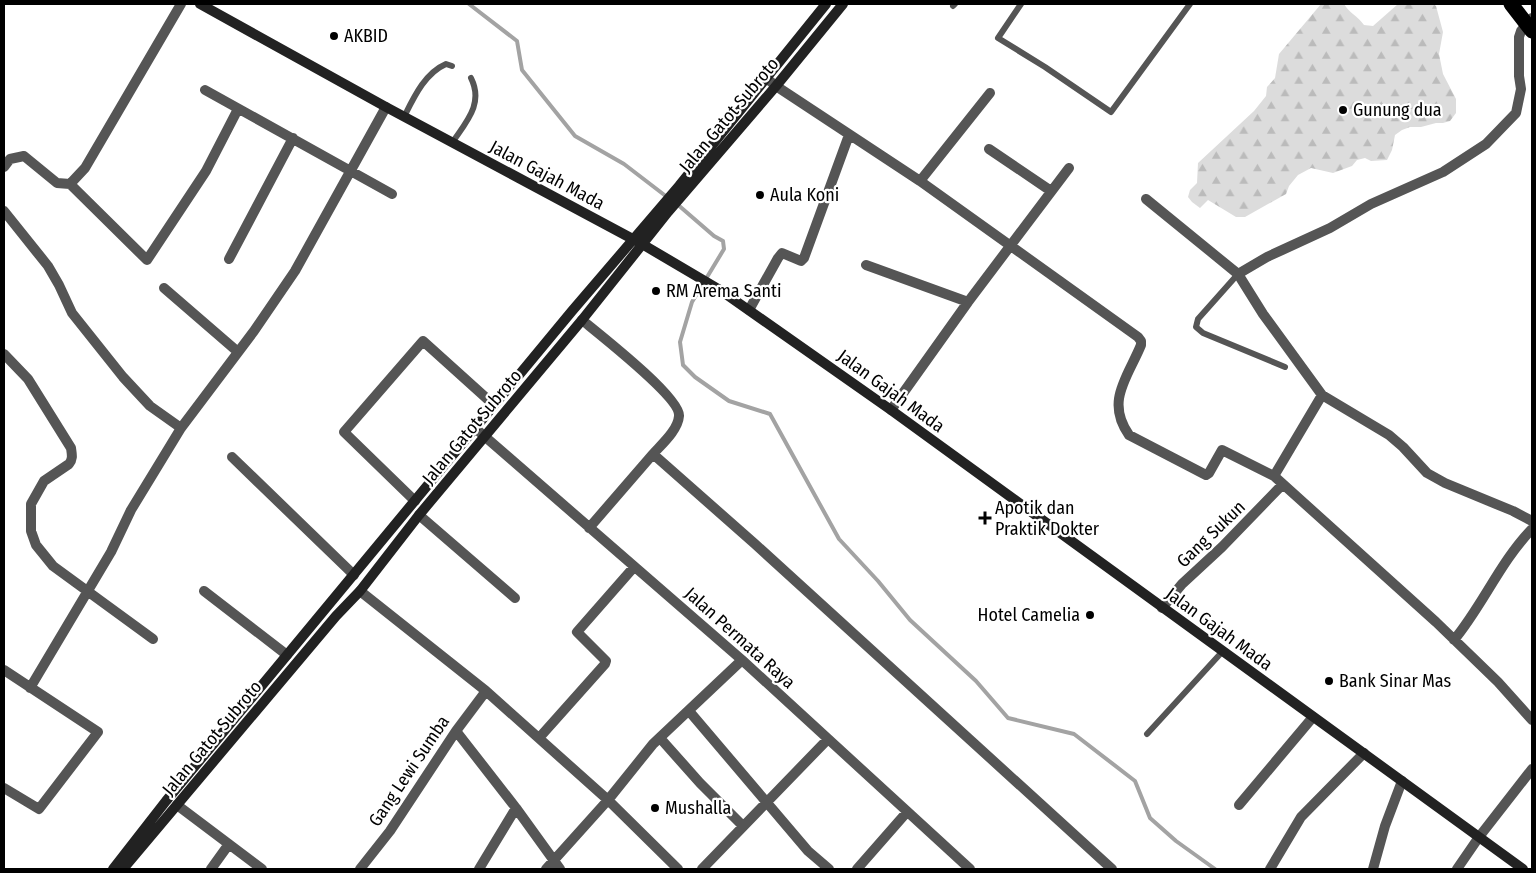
<svg xmlns="http://www.w3.org/2000/svg" width="1536" height="873" font-family="'Fira Sans Condensed',sans-serif">
<defs>
<pattern id="forest-firs" width="22" height="20" patternUnits="userSpaceOnUse" patternTransform="scale(1.25)"><rect width="22" height="20" fill="#dcdcdc"/><path d="M5 1l3.5 6h-7zM16 11l3.5 6h-7z" fill="#bbb"/></pattern>
</defs>
<rect width="100%" height="100%" fill="#fff"/>
<path fill="url(#forest-firs)" d="M 1321,4 L 1344,4 C 1349,13 1358,16 1364,25 L 1373,26 L 1398,4 L 1433,4 L 1436,6 L 1443,32 L 1439,54 L 1443,74 L 1456,99 L 1456,113 L 1450,121 L 1443,123 L 1436,123 L 1421,127 L 1410,127 L 1402,130 L 1395,135 L 1392,150 L 1387,160 L 1371,161 L 1365,158 L 1357,160 L 1352,166 L 1333,173 L 1311,168 L 1298,175 L 1289,186 L 1286,194 L 1245,217 L 1236,217 L 1208,200 L 1200,208 L 1192,202 L 1188,197 L 1190,190 L 1197,183 L 1198,163 L 1254,111 L 1266,96 L 1267,87 L 1275,78 L 1279,54 Z"/>
<g fill="none" stroke-linecap="round" stroke-linejoin="round">
<path stroke="#a3a3a3" stroke-width="4" d="M 469,4 L 517,41 L 522,70 L 575,136 L 624,164 L 667,197
M 677,204 L 714,236 L 723,241 L 724,249 L 692,302 L 680,342 L 683,365 L 695,377 L 729,401 L 770,414 L 839,539 L 878,581 L 910,620 L 976,681 L 1008,718 L 1074,734 L 1135,781 L 1150,818 L 1176,841 L 1215,869"/>
<path stroke="#555" stroke-width="6" d="M 1021,4 L 998,38 L 1045,67 L 1111,112 L 1190,4
M 953,6 L 955,4
M 404,117 C 414,97 425,73 446,64 L 452,66
M 452,143 C 466,122 484,104 471,78
M 1238,274 L 1198,319 L 1196,327 L 1203,333 L 1285,367
M 1147,734 L 1222,652"/>
<path stroke="#555" stroke-width="10" d="M 1532,18 L 1521,31 L 1519,37 L 1519,76 L 1521,89 L 1516,113 L 1486,144 L 1443,172 L 1371,204 L 1330,228 L 1267,257 L 1238,274 L 1263,314 L 1322,395 L 1389,435 L 1403,447 L 1427,473 L 1445,483 L 1513,511 L 1532,521
M 765,77 L 776,86 L 920,181 L 1138,337 L 1141,341 L 1141,345 C 1128,377 1105,401 1129,435 L 1206,475 L 1209,473 L 1222,450 L 1274,476
M 205,90 L 392,194
M 989,149 L 1051,191
M 4,167 L 10,159 L 24,156 L 57,183 L 70,184 L 85,168 L 181,4
M 920,181 L 990,93
M 70,184 L 147,260 L 206,171 L 238,109
M 1146,199 L 1238,274
M 4,211 L 48,266 L 59,285 L 72,313 L 123,377 L 150,406 L 181,428
M 229,259 L 293,138
M 866,265 L 968,302
M 164,288 L 238,352
M 749,310 L 778,258 L 782,253 L 801,261 L 804,258 L 849,135
M 582,320 C 599,334 681,398 679,416 C 678,430 662,444 653,454
M 4,354 L 28,379 L 71,448 C 72,455 73,459 69,464 L 44,481 L 31,504 L 31,531 L 36,545 L 53,566 L 153,639
M 1322,395 L 1274,476 L 1436,622 L 1498,682 L 1532,720
M 891,410 L 968,302 L 1069,168
M 475,428 L 742,660 L 970,869
M 232,457 L 354,575
M 415,501 L 344,432 L 423,341 L 494,405
M 419,515 L 515,598
M 589,528 L 653,454 L 755,544 L 1112,869
M 204,591 L 287,655
M 360,591 L 486,691 L 608,800 L 678,869
M 1162,608 L 1182,584 L 1222,547 L 1283,484
M 1454,640 C 1483,605 1500,562 1532,529
M 4,670 L 98,732 L 39,809 L 4,788
M 30,688 L 111,552 L 131,510 L 181,428 L 254,331 L 295,271 L 386,107
M 689,711 L 808,851 L 829,869
M 456,731 L 516,808 L 560,869
M 539,738 L 605,664 L 606,661 L 577,632 L 634,567
M 660,738 L 700,783 L 743,826
M 177,805 L 262,869
M 1239,805 L 1313,717
M 211,869 L 229,844
M 360,869 L 390,831 L 456,731 L 486,691
M 479,869 L 516,808
M 546,869 L 608,800 L 653,744 L 742,660
M 702,869 L 828,739
M 857,869 L 907,812
M 1270,869 L 1301,817 L 1364,753
M 1373,869 L 1385,826 L 1402,781
M 1457,869 L 1479,837 L 1532,769"/>
<path stroke="#222" stroke-width="10" d="M 200,4 L 386,107 L 642,244 L 720,290 L 891,410 L 1523,869
M 113,869 L 166,801 L 572,311 L 679,186 L 826,4
M 123,869 L 336,616 L 360,591 L 419,515 L 582,320 L 668,212 L 776,86 L 843,4"/>
<path stroke="#000" stroke-width="15" d="M 1511,4 L 1532,31"/>
</g>
<g fill="#000" stroke="#fff" stroke-width="2">
<circle cx="334" cy="36" r="5"/>
<circle cx="1343" cy="110" r="5"/>
<circle cx="760" cy="195" r="5"/>
<circle cx="656" cy="291" r="5"/>
<path d="M982.5 510.5h5v5h5v5h-5v5h-5v-5h-5v-5h5z"/>
<circle cx="1090" cy="615" r="5"/>
<circle cx="1329" cy="681" r="5"/>
<circle cx="655" cy="808" r="5"/>
</g>
<g text-anchor="middle" stroke-width="4.5" stroke-linejoin="round" paint-order="stroke">
<g font-size="18" fill="#000" stroke="#fff" text-anchor="start">
<text x="344" y="42">AKBID</text>
<text x="1353" y="116">Gunung dua</text>
<text x="770" y="201">Aula Koni</text>
<text x="666" y="297">RM Arema Santi</text>
<text x="995" y="514">Apotik dan<tspan x="995" dy="21">Praktik Dokter</tspan></text>
<text x="1080" y="621" text-anchor="end">Hotel Camelia</text>
<text x="1339" y="687">Bank Sinar Mas</text>
<text x="665" y="814">Mushalla</text>
</g>
<g font-size="18" fill="#000" stroke="#fff">
<text transform="translate(729 115) rotate(-50)" y="6">Jalan Gatot Subroto</text>
<text transform="translate(547 175) rotate(28)" y="6">Jalan Gajah Mada</text>
<text transform="translate(891 391) rotate(36)" y="6">Jalan Gajah Mada</text>
<text transform="translate(472 427) rotate(-50)" y="6">Jalan Gatot Subroto</text>
<text transform="translate(1211 534) rotate(-44)" y="6">Gang Sukun</text>
<text transform="translate(1219 629) rotate(36)" y="6">Jalan Gajah Mada</text>
<text transform="translate(740 638) rotate(42)" y="6">Jalan Permata Raya</text>
<text transform="translate(212 738) rotate(-50)" y="6">Jalan Gatot Subroto</text>
<text transform="translate(409 771) rotate(-56)" y="6">Gang Lewi Sumba</text>
</g>
</g>
<rect width="1536" height="873" fill="none" stroke="#000000" stroke-width="10"/>
</svg>
